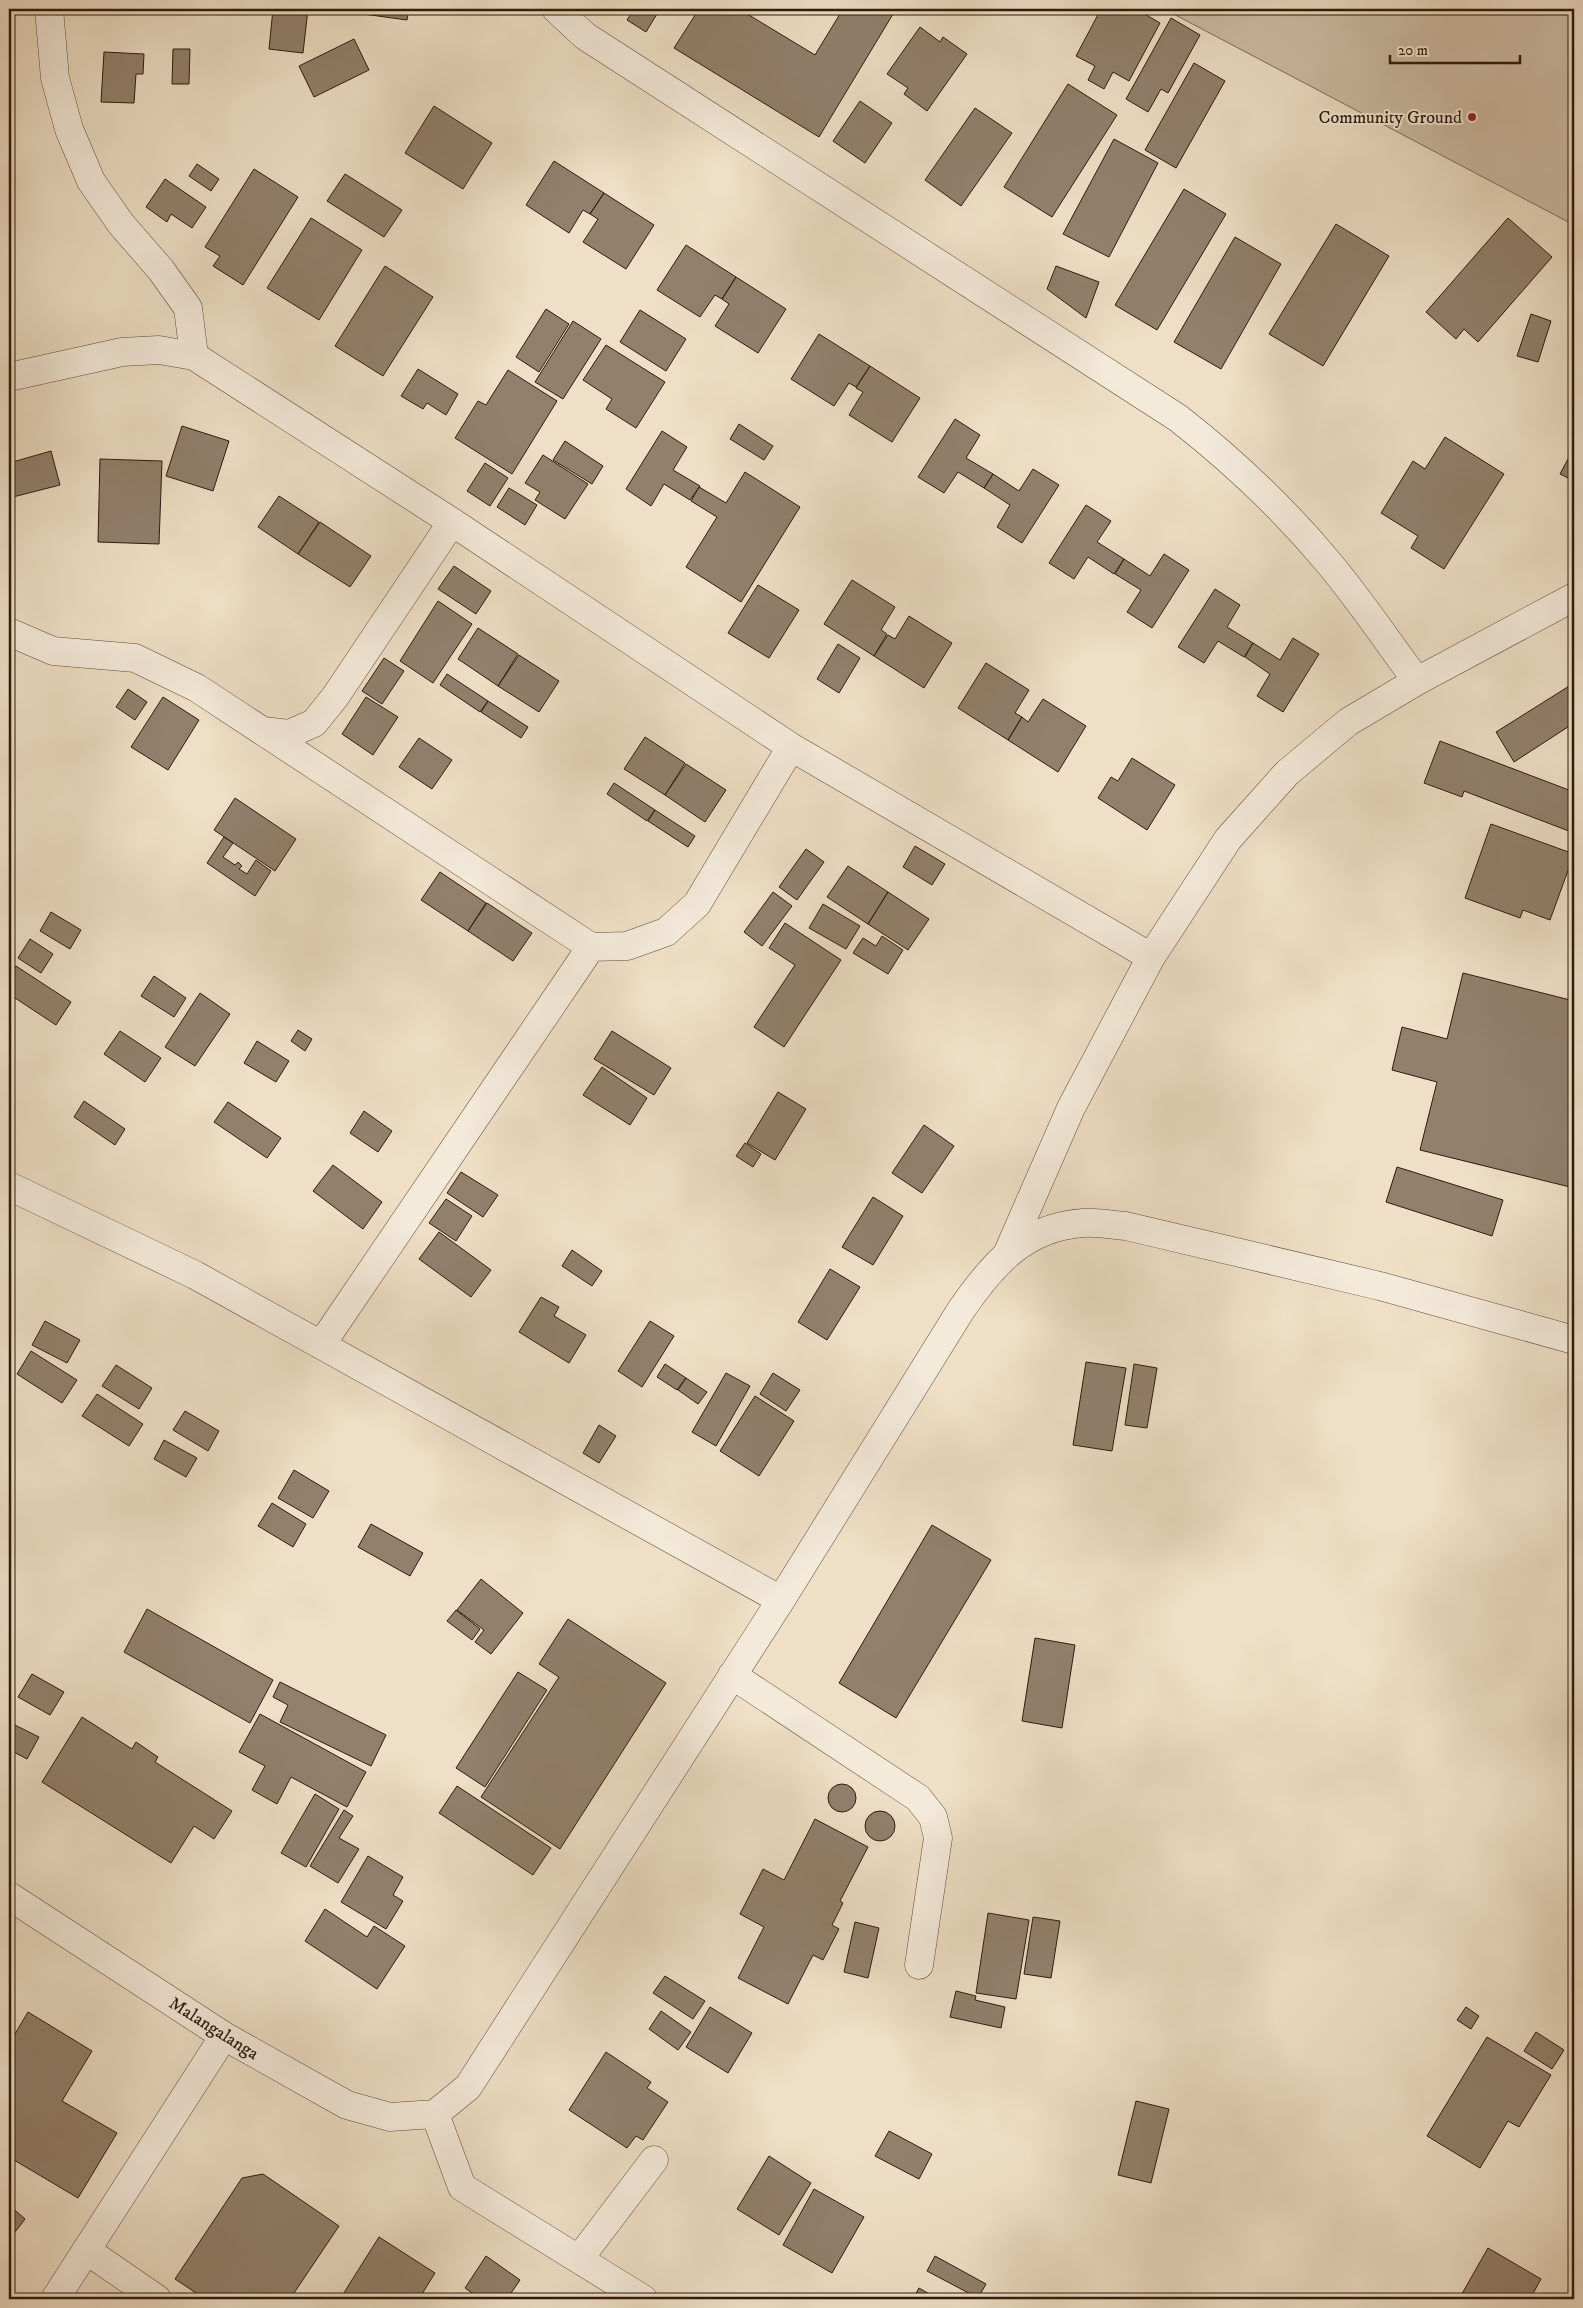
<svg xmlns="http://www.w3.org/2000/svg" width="1583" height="2308" font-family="'IM FELL DW Pica',serif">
<rect width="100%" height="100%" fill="#eedfc6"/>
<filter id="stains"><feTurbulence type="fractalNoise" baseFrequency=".004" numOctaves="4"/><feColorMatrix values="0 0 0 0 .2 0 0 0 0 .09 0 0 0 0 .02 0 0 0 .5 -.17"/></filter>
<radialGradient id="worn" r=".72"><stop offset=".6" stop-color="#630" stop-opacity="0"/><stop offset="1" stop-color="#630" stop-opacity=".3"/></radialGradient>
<path fill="#cebea7" stroke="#7e6c5a" d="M 1164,9 L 1574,9 L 1574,225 Z"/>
<path fill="#92806d" stroke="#2f1a0d" d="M 273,9 L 308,9 L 303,53 L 269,49 Z
M 327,9 L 409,9 L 407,20 Z
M 634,9 L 660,9 L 646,32 L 627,20 Z
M 699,9 L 739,9 L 815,55 L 843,9 L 896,9 L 819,137 L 674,48 Z
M 1101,9 L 1136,9 L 1160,23 L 1129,81 L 1113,72 L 1104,89 L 1088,80 L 1095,66 L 1076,56 Z
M 1171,18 L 1200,35 L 1168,93 L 1161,89 L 1148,112 L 1126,99 Z
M 920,27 L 940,42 L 943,37 L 967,54 L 927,111 L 904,94 L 908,88 L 887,74 Z
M 354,39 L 369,70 L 314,97 L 299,66 Z
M 173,49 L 190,49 L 189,84 L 172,84 Z
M 104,52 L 144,54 L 143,74 L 136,74 L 134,103 L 101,102 Z
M 1194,63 L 1225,81 L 1176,168 L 1145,150 Z
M 1068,84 L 1117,115 L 1052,217 L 1004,187 Z
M 860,101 L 892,123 L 865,163 L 833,141 Z
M 434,106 L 492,143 L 463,189 L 405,153 Z
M 975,108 L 1012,133 L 961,206 L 925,180 Z
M 1114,139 L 1158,163 L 1109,257 L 1063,234 Z
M 554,161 L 604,193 L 590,214 L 583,210 L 569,233 L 526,205 Z
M 197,164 L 219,179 L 211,191 L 189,176 Z
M 254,169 L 298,197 L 243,285 L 213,266 L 220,256 L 205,247 Z
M 345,174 L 402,210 L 384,237 L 327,201 Z
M 165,179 L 206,207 L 192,228 L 171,214 L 167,222 L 146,207 Z
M 1184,189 L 1226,214 L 1157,330 L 1115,305 Z
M 604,193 L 654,225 L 626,269 L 583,242 L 598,219 L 590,214 Z
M 311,218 L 362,250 L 319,320 L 267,288 Z
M 1508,218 L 1552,257 L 1478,342 L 1464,329 L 1456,339 L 1426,312 Z
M 1336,224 L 1389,256 L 1323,366 L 1269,334 Z
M 1235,237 L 1281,264 L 1221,369 L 1174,342 Z
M 686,245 L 736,277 L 722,299 L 715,295 L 700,317 L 657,290 Z
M 385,266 L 433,297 L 383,376 L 335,346 Z
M 1056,266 L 1099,282 L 1086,318 L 1047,289 Z
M 736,277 L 786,309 L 758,353 L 715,326 L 729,304 L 722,299 Z
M 546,309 L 569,324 L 539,372 L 516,357 Z
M 640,310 L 686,339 L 666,371 L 620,342 Z
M 1531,314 L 1551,321 L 1538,362 L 1517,356 Z
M 573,321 L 601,339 L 563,399 L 535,382 Z
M 819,334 L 870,366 L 856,387 L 849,383 L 834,406 L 791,379 Z
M 606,345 L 665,382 L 636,428 L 606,409 L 612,399 L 583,380 Z
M 870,366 L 920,398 L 892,442 L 849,415 L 863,392 L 856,388 Z
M 418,369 L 458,394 L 446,415 L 427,403 L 423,409 L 401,396 Z
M 508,370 L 557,401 L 512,474 L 455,438 L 478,401 L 486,405 Z
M 955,419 L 980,435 L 966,458 L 993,474 L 984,488 L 958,472 L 944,493 L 918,477 Z
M 739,424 L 773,446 L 764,460 L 730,439 Z
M 182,426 L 229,441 L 213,491 L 166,476 Z
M 662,431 L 687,447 L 673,470 L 700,486 L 690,500 L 664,484 L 651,506 L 626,489 Z
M 1445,437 L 1504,474 L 1444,569 L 1411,548 L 1418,536 L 1381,513 L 1413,461 L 1425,469 Z
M 565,441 L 603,466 L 592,484 L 553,460 Z
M 1574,448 L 1574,481 L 1560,474 Z
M 51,451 L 60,485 L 9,498 L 9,463 Z
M 543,455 L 588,484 L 565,519 L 535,500 L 540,492 L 525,483 Z
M 100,459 L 162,461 L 159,544 L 98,542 Z
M 485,463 L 508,478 L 490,506 L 467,491 Z
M 1033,469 L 1059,485 L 1022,543 L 997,527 L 1010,505 L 984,488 L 993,474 L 1019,491 Z
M 745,472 L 800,507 L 741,602 L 686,567 L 717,517 L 691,501 L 699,487 L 726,503 Z
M 509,488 L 537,505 L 525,525 L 497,507 Z
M 279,496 L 319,522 L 298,554 L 258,527 Z
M 1086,505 L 1111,521 L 1097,542 L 1124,559 L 1114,574 L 1088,557 L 1074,579 L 1049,563 Z
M 320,522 L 371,556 L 350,587 L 298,554 Z
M 1164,554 L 1189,570 L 1152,628 L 1127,612 L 1141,590 L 1115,574 L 1124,559 L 1150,576 Z
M 454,566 L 491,591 L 476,614 L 438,589 Z
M 852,580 L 895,607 L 881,630 L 887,634 L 874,656 L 824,624 Z
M 758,585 L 799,610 L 769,658 L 728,633 Z
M 1215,589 L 1240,605 L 1227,627 L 1253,643 L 1244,657 L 1218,641 L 1204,663 L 1178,647 Z
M 438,601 L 472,624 L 433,683 L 400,661 Z
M 909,616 L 952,643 L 924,688 L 874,656 L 888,635 L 895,639 Z
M 478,628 L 518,654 L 498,686 L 458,659 Z
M 1293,638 L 1319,654 L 1283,712 L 1257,696 L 1270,674 L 1245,657 L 1253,643 L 1280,660 Z
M 838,644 L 860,658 L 839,693 L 817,679 Z
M 519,655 L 559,681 L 539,712 L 498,686 Z
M 384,658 L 404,671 L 382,704 L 362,691 Z
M 986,663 L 1029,690 L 1015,713 L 1022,717 L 1008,740 L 958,708 Z
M 447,674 L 488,701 L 480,712 L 440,685 Z
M 1574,683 L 1574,723 L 1514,762 L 1496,732 Z
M 128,689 L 147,702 L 135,720 L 116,707 Z
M 163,697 L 199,720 L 168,770 L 131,747 Z
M 366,697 L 398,717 L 373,755 L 342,734 Z
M 1043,699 L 1086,726 L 1058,772 L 1008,740 L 1022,717 L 1028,722 Z
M 488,701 L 528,727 L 521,738 L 481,712 Z
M 645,737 L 685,763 L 665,795 L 624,769 Z
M 419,738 L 452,760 L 432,789 L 399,767 Z
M 1440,741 L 1574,792 L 1574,833 L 1464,791 L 1462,797 L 1424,783 Z
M 1132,758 L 1175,785 L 1147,830 L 1098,798 L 1111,777 L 1118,781 Z
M 686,764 L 726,790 L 705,822 L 665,795 Z
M 614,783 L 655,810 L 647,821 L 607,794 Z
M 235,798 L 296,839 L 275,871 L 214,830 Z
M 655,810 L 695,836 L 688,847 L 648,821 Z
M 1491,824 L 1574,854 L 1550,920 L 1523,910 L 1520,918 L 1465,898 Z
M 224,837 L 233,843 L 223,857 L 235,865 L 238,862 L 242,866 L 239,869 L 247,874 L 256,860 L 271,871 L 255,896 L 207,863 Z
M 915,846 L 945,864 L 932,885 L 903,867 Z
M 806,849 L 824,862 L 797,900 L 779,887 Z
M 848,866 L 888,892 L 868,924 L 827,897 Z
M 440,872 L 486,903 L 468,931 L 421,900 Z
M 773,892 L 792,906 L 762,946 L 744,932 Z
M 888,892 L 929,919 L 908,950 L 868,924 Z
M 487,903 L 532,933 L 513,961 L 468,931 Z
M 823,904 L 860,926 L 846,949 L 809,928 Z
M 51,912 L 81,930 L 70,949 L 40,931 Z
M 785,923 L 841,960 L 784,1047 L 754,1027 L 795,965 L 769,948 Z
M 882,936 L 903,950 L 888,974 L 853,953 L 863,938 L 876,946 Z
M 30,939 L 53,954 L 41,973 L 18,958 Z
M 16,966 L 71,1002 L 56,1025 L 9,994 L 9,977 Z
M 1463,973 L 1574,1001 L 1574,1188 L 1420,1150 L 1437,1082 L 1392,1070 L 1402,1027 L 1447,1039 Z
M 154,976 L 186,998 L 174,1017 L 141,996 Z
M 200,993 L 230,1014 L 195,1066 L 165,1047 Z
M 298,1030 L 312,1039 L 305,1051 L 291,1041 Z
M 120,1031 L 161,1058 L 145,1082 L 104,1054 Z
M 612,1031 L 671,1068 L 654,1095 L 594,1059 Z
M 257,1041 L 289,1061 L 276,1082 L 244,1063 Z
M 602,1067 L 647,1098 L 630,1125 L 583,1095 Z
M 778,1092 L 806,1109 L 775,1160 L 747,1143 Z
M 84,1101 L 125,1129 L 115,1145 L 74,1117 Z
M 228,1102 L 281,1138 L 267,1158 L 214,1122 Z
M 364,1111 L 392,1131 L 378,1152 L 350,1133 Z
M 924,1125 L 954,1146 L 922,1193 L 892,1173 Z
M 745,1143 L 761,1154 L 753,1167 L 736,1156 Z
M 333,1165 L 382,1202 L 363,1229 L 313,1191 Z
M 1397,1167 L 1503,1200 L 1492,1236 L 1386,1202 Z
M 461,1172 L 498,1195 L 483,1217 L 447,1193 Z
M 873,1197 L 903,1216 L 873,1265 L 842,1247 Z
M 446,1199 L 472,1216 L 456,1241 L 429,1223 Z
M 439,1232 L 491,1270 L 471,1297 L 419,1259 Z
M 572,1250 L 602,1271 L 592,1286 L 562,1266 Z
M 830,1269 L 860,1287 L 827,1340 L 798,1322 Z
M 541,1297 L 559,1307 L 554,1316 L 586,1335 L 569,1363 L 519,1332 Z
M 45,1321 L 80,1340 L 67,1363 L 32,1345 Z
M 650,1321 L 674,1336 L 642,1387 L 618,1371 Z
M 31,1351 L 77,1380 L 62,1403 L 17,1374 Z
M 1086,1362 L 1126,1368 L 1112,1451 L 1073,1445 Z
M 665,1364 L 686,1378 L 677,1390 L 657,1377 Z
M 1134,1364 L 1157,1368 L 1147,1428 L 1125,1425 Z
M 116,1365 L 152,1388 L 139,1409 L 102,1386 Z
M 726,1373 L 750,1386 L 716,1446 L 692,1432 Z
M 773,1373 L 800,1390 L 786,1411 L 760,1394 Z
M 686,1378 L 707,1392 L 698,1404 L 678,1390 Z
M 97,1394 L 143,1424 L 129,1446 L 82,1416 Z
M 755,1396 L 794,1421 L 759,1476 L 720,1451 Z
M 185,1411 L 219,1431 L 208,1451 L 173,1430 Z
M 599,1425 L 616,1436 L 599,1463 L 583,1453 Z
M 164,1440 L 197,1458 L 186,1477 L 154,1459 Z
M 294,1470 L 329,1491 L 313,1518 L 278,1498 Z
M 272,1503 L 306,1524 L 293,1547 L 258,1526 Z
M 371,1524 L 423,1553 L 410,1576 L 358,1547 Z
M 932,1525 L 991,1560 L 896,1718 L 839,1683 Z
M 481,1579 L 523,1613 L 491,1654 L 475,1642 L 484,1630 L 457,1610 Z
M 147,1609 L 273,1680 L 250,1723 L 124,1652 Z
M 456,1610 L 480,1629 L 472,1640 L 447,1621 Z
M 568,1619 L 666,1683 L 560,1849 L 481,1797 L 559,1677 L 539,1664 Z
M 1035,1638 L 1075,1645 L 1062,1728 L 1022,1721 Z
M 518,1672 L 547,1690 L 485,1787 L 456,1768 Z
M 32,1674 L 64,1692 L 50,1715 L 18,1697 Z
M 280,1682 L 386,1735 L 371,1766 L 280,1722 L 288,1705 L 273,1697 Z
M 260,1714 L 366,1772 L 347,1807 L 291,1777 L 277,1804 L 252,1790 L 265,1766 L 239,1752 Z
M 82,1717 L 132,1749 L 136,1742 L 158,1757 L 155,1762 L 232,1811 L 214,1839 L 194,1826 L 171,1863 L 42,1782 Z
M 9,1722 L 39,1737 L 27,1759 L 12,1751 L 9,1757 Z
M828 1798a14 14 0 1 1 28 0a14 14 0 1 1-28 0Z
M 457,1786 L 551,1848 L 533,1875 L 439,1813 Z
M 315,1794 L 339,1809 L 306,1867 L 281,1853 Z
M 344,1810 L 353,1816 L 339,1838 L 359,1849 L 338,1883 L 310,1866 Z
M865 1826a15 15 0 1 1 30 0a15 15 0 1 1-30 0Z
M 815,1819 L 868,1847 L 840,1901 L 843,1903 L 832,1925 L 839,1929 L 823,1960 L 813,1955 L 788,2004 L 738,1978 L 764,1927 L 740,1914 L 763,1869 L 784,1880 Z
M 368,1856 L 403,1877 L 393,1895 L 403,1901 L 386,1929 L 341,1902 Z
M 325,1909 L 367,1937 L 374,1926 L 405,1946 L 377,1989 L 305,1941 Z
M 988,1913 L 1029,1920 L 1016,1999 L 976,1993 Z
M 1033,1917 L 1060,1921 L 1051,1978 L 1024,1974 Z
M 855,1922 L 879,1928 L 868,1978 L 844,1972 Z
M 665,1976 L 705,2001 L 693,2019 L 653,1993 Z
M 956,1991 L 976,1996 L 975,2000 L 1005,2007 L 1001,2028 L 950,2017 Z
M 710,2007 L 752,2033 L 728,2073 L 686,2047 Z
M 1466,2007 L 1479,2016 L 1471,2029 L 1457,2020 Z
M 661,2011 L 691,2032 L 678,2050 L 649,2029 Z
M 28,2012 L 92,2051 L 62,2101 L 117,2133 L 78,2198 L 9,2157 L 9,2044 Z
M 1536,2032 L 1564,2050 L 1552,2069 L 1524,2051 Z
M 1487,2037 L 1551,2075 L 1519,2127 L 1508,2121 L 1480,2168 L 1427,2136 Z
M 606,2052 L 651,2082 L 647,2088 L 668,2102 L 643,2140 L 636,2136 L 627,2148 L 569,2110 Z
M 1136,2101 L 1169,2109 L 1151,2183 L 1118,2175 Z
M 889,2131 L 932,2154 L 919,2179 L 875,2156 Z
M 769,2156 L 811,2183 L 779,2235 L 737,2209 Z
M 263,2174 L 339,2226 L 290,2299 L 205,2299 L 175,2279 L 242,2178 Z
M 814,2189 L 864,2217 L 832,2273 L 783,2245 Z
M 9,2205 L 25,2219 L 9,2240 Z
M 379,2237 L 435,2273 L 419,2299 L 340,2299 Z
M 1488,2248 L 1541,2279 L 1530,2299 L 1459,2299 Z
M 486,2256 L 520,2280 L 507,2299 L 481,2299 L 465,2288 Z
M 935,2256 L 986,2284 L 978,2298 L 927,2271 Z
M 919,2288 L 938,2299 L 913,2299 Z"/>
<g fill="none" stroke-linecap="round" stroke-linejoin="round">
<g stroke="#5f4b3b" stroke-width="29">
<path id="minor" d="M 49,9 L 55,78 L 69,129 L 91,181 L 121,224 L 161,270 L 188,308 L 194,356
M 556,9 L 585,36 L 1178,418 C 1233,461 1283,508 1328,562 C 1360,600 1387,641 1417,681
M 9,377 L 122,352 L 159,350 L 194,356 L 452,522 L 791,747 L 1151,957
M 9,632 L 53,651 L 135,658 L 197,688 L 591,947 L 627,946 L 666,932 L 697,904 L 791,747
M 263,731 L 289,734 L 314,723 L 335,697 L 452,522
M 9,1186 L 195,1275 L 781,1600
M 1008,1252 L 1071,1108 L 1151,957 L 1228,839 L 1287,773 L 1348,722 L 1417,681 L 1574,597
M 321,1345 L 591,947
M 732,1675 L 918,1798 L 933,1817 L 938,1838 L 919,1965
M 9,1896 L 224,2036 L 347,2105 L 390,2117 L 435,2114
M 435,2114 L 468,2087 L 781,1600 L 961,1310 C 992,1265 1024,1227 1083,1223 C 1097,1222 1112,1225 1126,1226 L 1380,1286 L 1574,1340
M 435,2114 L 462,2187 L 643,2299
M 86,2250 L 157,2299
M 579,2259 L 654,2160
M 55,2299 L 224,2036"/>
</g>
<use href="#minor" stroke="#f4eada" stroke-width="28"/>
</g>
<circle fill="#8f2418" stroke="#f4eada" stroke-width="2" cx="1472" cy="117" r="5"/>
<g text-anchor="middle" stroke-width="4" stroke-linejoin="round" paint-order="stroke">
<g font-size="18" fill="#2f1a0d" stroke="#f4eada" text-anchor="end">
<text x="1462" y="123">Community Ground</text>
</g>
<g font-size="18" fill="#2f1a0d" stroke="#f4eada">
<text transform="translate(214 2028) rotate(32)" y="6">Malangalanga</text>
</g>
</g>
<rect width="1583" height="2308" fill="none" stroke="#eedfc6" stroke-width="30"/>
<rect x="10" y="10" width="1563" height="2288" fill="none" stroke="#2f1a0d" stroke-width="2.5"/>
<rect x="15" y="15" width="1553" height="2278" fill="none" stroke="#2f1a0d"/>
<path d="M1390 55v8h130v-8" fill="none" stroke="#2f1a0d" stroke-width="2.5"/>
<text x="1398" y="55" font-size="15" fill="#2f1a0d" stroke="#f4eada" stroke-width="4" paint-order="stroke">20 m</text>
<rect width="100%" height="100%" filter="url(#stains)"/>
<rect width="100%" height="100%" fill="url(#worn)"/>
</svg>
